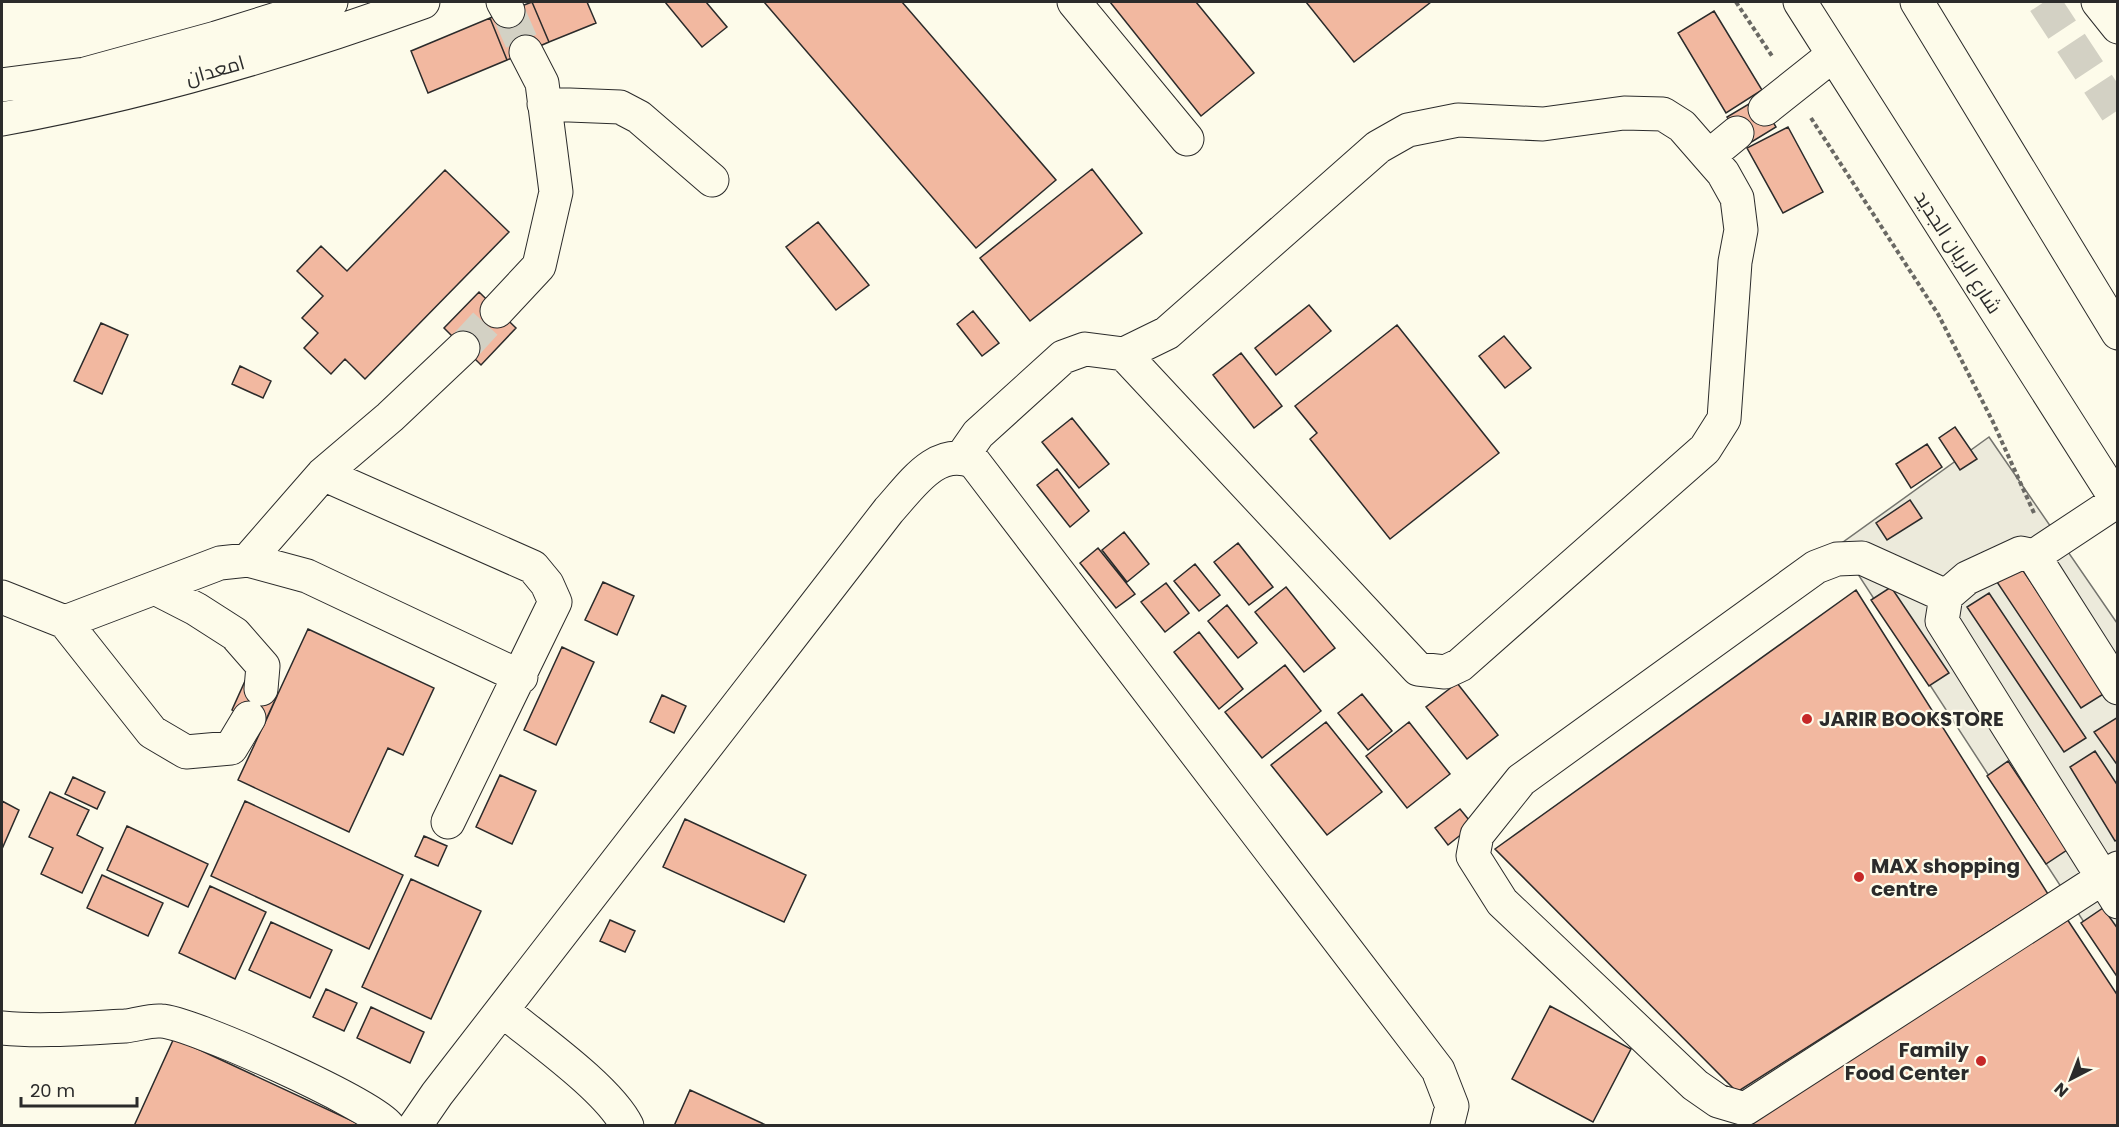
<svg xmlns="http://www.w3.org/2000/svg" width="2119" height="1127" font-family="Poppins,Cairo,sans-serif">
<rect width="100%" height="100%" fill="#fdfbea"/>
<path fill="#eceadb" stroke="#74746e" stroke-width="1.5" d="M 1989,437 L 2117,623 L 2117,973 L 1839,545 Z"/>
<path fill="#f2b8a0" stroke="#2b2b2b" stroke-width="1.5" d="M 532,2 L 587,2 L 596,23 L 549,42 Z
M 532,2 L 549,42 L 507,60 L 490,18 Z
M 665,2 L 706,2 L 727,27 L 702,47 Z
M 764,2 L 902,2 L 1056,180 L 976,248 Z
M 1110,2 L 1196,2 L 1254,73 L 1201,116 Z
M 1306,2 L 1431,2 L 1354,62 Z
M 1714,11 L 1762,90 L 1726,113 L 1678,33 Z
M 490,18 L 507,60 L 428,93 L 411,51 Z
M 1759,98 L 1776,127 L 1745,146 L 1727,117 Z
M 1788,127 L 1823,192 L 1783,213 L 1747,148 Z
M 1092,169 L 1142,233 L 1030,321 L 980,258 Z
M 445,170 L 509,232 L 365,379 L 345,359 L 331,374 L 304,348 L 318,333 L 302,318 L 323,296 L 297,271 L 321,246 L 347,271 Z
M 818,222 L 869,285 L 836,310 L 786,247 Z
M 479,292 L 516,328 L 481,365 L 444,328 Z
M 1309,305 L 1331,331 L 1276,375 L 1255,348 Z
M 973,311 L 999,343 L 982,356 L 957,324 Z
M 101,323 L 128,335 L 102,394 L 74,381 Z
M 1397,325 L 1499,453 L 1390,539 L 1310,439 L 1317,433 L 1295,406 Z
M 1504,336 L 1531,368 L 1505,388 L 1479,356 Z
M 1241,353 L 1282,406 L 1254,428 L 1213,375 Z
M 240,366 L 271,381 L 263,398 L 232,384 Z
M 1072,418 L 1109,464 L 1079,488 L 1042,442 Z
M 1955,427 L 1977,459 L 1960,470 L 1939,438 Z
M 1927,444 L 1942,467 L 1911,488 L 1896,464 Z
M 1057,469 L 1089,511 L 1070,527 L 1037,485 Z
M 1910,500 L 1922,518 L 1887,540 L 1876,523 Z
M 1124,532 L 1149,564 L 1127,582 L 1102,550 Z
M 1238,543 L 1273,587 L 1249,605 L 1214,562 Z
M 1098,548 L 1135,594 L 1116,608 L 1080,563 Z
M 1195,564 L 1220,595 L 1199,611 L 1174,581 Z
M 2020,566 L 2105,693 L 2081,708 L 1997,582 Z
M 603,582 L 634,596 L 617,635 L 585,620 Z
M 1166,583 L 1189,613 L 1165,632 L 1141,602 Z
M 1286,587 L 1335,648 L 1304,672 L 1255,612 Z
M 1891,587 L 1949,673 L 1929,686 L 1871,600 Z
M 1856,590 L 2048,894 L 1737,1092 L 1495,849 Z
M 1989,593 L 2086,738 L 2064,752 L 1967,607 Z
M 1227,605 L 1257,643 L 1238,658 L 1208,621 Z
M 308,629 L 434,688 L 403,755 L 388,748 L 349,832 L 238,780 Z
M 1199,632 L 1243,689 L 1219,709 L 1174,652 Z
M 562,647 L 594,662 L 556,745 L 524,730 Z
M 1285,665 L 1321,711 L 1262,758 L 1225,712 Z
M 245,681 L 277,696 L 264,725 L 232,710 Z
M 1457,683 L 1498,735 L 1467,759 L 1426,707 Z
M 1362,694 L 1392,731 L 1368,750 L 1338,713 Z
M 662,695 L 686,706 L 674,733 L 650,722 Z
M 2118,717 L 2118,766 L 2094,732 Z
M 1326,722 L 1382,792 L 1327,835 L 1271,765 Z
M 1409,722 L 1450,774 L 1407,808 L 1366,756 Z
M 2095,751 L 2118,786 L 2118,839 L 2115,841 L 2070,767 Z
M 2008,761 L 2067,850 L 2046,864 L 1987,776 Z
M 500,775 L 536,791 L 512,844 L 476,827 Z
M 73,777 L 105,792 L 97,809 L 65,794 Z
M 50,792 L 89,810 L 77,835 L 103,848 L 82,893 L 41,874 L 53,848 L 29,837 Z
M 2,801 L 19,810 L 2,849 Z
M 245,801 L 403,875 L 369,949 L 211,876 Z
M 1460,809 L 1473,825 L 1448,845 L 1435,828 Z
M 685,819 L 806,875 L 784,922 L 663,867 Z
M 127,826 L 208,864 L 188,907 L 107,870 Z
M 424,836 L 447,846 L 438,866 L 415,856 Z
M 102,875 L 163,903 L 148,936 L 87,908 Z
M 411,879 L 481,911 L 431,1019 L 362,987 Z
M 210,886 L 266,912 L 235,979 L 179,953 Z
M 2103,908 L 2118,929 L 2118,978 L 2081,923 Z
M 2065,916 L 2118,996 L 2118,1126 L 1745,1126 Z
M 610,920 L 635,931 L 625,952 L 600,941 Z
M 271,922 L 332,950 L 310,998 L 249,970 Z
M 326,989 L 357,1003 L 344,1031 L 313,1017 Z
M 1550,1006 L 1631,1049 L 1593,1122 L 1512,1079 Z
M 371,1007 L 424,1032 L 410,1063 L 357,1038 Z
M 174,1038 L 361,1125 L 361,1126 L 134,1126 Z
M 690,1090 L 768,1126 L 674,1126 Z"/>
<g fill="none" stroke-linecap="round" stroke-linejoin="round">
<path stroke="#d3d1c4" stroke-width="33" stroke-dasharray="33 16" stroke-linecap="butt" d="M 508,11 L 526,52
M 463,348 L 497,311"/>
<path stroke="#d3d1c4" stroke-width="33" stroke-dasharray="33 16" stroke-linecap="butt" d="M 2044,2 L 2118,114"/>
<g stroke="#2b2b2b" stroke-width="35">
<path id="minor" d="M 503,2 L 508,11
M 1074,2 L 1187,139
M 1800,2 L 2118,502
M 2,85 L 85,74 L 216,38 L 331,2
M 544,104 L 620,107 L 639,117 L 712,180
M 1765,109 L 1833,55
M 2,119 C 146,93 285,52 423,2
M 1709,156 L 1737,133
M 497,311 L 539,266 L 556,192 L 542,83 L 526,52
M 962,457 L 978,434 L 1063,357 L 1085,349 L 1124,354 L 1167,333 L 1378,147 L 1408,130 L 1458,120 L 1543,124 L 1624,113 L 1663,114 L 1682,126 L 1723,173 L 1737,198 L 1741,230 L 1735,262 L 1724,419 L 1705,449 L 1460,665 L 1445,672 L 1418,669 L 1124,354
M 323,474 L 533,567 L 547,584 L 555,602 L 448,822
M 2034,556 L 2117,501
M 248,560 L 323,474 L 390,417 L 463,348
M 155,588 L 196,609 L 235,634 L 263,666 L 261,689
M 1946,596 L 1862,558 L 1837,559 L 1816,567 L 1521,780 L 1477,835 L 1473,856 L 1502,902 L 1695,1085 L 1718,1101 L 1745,1109 L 2118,868
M 2,597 L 65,622 L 220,563 L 248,560 L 307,576 L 521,677
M 65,622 L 152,732 L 186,752 L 231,748 L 249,718
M 2118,688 L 2034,556 L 2021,553 L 1967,578 L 1946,596 L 1942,621 L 2118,902
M 502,1010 C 536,1038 609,1089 627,1126
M 2,1028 C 43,1032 83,1028 125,1026 C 137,1025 149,1020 161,1021 C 191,1022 371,1104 388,1126
M 415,1126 L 437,1094 L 889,510 C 911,486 937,445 974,462 L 1438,1070 L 1452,1106 L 1447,1126"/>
</g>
<g stroke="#2b2b2b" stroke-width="35">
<path id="highway" d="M 1917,2 L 2118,333
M 2098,2 L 2118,27"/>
</g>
<path stroke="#6a6964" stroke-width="4" stroke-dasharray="4.5 3" stroke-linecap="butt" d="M 1736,2 L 1772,56
M 1811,118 L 1938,314 L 1993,422 L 2034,513"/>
<use href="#minor" stroke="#fdfbea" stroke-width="33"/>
<use href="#highway" stroke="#fdfbea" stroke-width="33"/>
</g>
<g fill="#c62828" stroke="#fdfbea" stroke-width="2">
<circle cx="1807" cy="719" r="6"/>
<circle cx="1859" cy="877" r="6"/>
<circle cx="1981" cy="1061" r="6"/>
</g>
<g text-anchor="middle" stroke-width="4.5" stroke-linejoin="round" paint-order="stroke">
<g font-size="20" fill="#2b2b2b" stroke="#fdfbea">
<text transform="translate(215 70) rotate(-16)" y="7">امعدان</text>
<text transform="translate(1958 252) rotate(57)" y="7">شارع الريان الجديد</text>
</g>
<g font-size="20" font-weight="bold" fill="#2b2b2b" stroke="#fdfbea" text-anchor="start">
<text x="1819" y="726">JARIR BOOKSTORE</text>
<text x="1871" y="873">MAX shopping<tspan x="1871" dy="23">centre</tspan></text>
<text x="1969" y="1057" text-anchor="end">Family<tspan x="1969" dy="23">Food Center</tspan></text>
</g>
</g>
<rect width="2119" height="1127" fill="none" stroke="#2b2b2b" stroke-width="6"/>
<g transform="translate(2071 1079) rotate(222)" stroke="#fdfbea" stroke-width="4.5" paint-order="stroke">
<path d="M0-4.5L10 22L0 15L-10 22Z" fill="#2b2b2b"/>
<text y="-9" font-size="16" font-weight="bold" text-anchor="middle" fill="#2b2b2b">N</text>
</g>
<path d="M21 1097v9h116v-9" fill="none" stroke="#2b2b2b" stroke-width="3"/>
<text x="30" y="1097" font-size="18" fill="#2b2b2b" stroke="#fdfbea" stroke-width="4.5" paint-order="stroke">20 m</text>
</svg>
